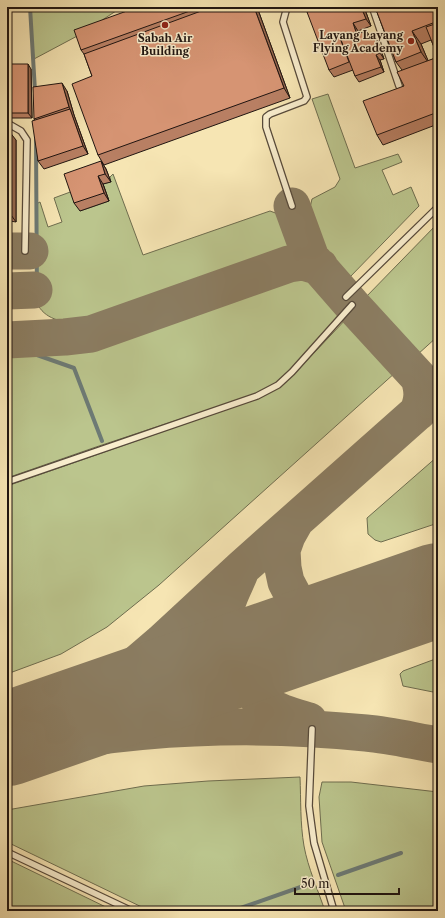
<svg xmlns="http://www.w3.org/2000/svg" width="445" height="918" font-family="'Libre Caslon Text',serif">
<rect width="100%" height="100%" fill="#f6e5b3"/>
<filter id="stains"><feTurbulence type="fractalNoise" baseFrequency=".005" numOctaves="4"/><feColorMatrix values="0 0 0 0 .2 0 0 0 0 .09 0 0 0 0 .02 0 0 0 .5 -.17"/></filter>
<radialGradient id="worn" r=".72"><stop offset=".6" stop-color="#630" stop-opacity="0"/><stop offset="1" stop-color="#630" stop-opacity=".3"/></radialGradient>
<path fill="#bbc58d" stroke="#6e6d4f" d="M 30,7 L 122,7 L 81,34 L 34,59 Z
M 328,94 L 355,168 L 398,154 L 402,162 L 382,170 L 393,195 L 411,187 L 419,206 L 349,278 L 336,267 L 324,252 L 315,231 L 309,212 L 312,199 L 335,187 L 340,179 L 312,99 Z
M 113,174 L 143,255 L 270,211 C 285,215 292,229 294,244 L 288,251 L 264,261 L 77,324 C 62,322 44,319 37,303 L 36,204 L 40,202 L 48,227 L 62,222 L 54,198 L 73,191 L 80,211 L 109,201 L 103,184 L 110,182 L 110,177 Z
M 438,223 L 438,336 L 417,355 L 405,345 L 364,299 Z
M 302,272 L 312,276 L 343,312 L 290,370 L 276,383 L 256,394 L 96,447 L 7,478 L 7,356 L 37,355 L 39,352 L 50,353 L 85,347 L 277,278 L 291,273 Z
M 348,317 L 396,372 L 159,585 L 107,627 L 61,654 L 7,674 L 7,486 L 259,398 L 279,387 L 294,374 Z
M 438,456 L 438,523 L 381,542 L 375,540 L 368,534 L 367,518 Z
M 438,658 L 438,693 L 403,686 L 400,674 L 403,671 Z
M 300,777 C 301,800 300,823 304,846 C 308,868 318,890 325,911 L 150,911 L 7,842 L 7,810 L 144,786 L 208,781 Z
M 322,782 L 351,782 L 438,792 L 438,911 L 346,911 L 322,842 L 319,797 Z
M 7,859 L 114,911 L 7,911 Z"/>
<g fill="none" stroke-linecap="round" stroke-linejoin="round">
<path stroke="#6d7a75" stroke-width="4" d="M 30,7 L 35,91
M 36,140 L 37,303
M 37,355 L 74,368 L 102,441
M 338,875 L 401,853
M 232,911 L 312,883"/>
<path stroke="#8b7d62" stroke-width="37" d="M 292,206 L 311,258 L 352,305 L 419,378 C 423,392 423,398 418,412
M 7,251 L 30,251
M 7,291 L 34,290
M 7,340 L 65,337 L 91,334 L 289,264 L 303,262 L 320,267
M 296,520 L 287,536 L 282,550 L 283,568 L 286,582 L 295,599 L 314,617 L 338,624
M 241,570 C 237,581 230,593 227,604 C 219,641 238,686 269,706 C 280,713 296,717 309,721
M 7,738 L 54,716 L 97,693 L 127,672 L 162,642 L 242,568 L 438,394
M 9,752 C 125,727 248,721 366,733 C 390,735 414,741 438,745"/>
<path stroke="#8b7d62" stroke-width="94" d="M 7,739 L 438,590"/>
<g stroke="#56493a" stroke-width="8">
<path id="lane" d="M 287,7 L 283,22 L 307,97 L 304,101 L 270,114 L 266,117 L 266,127 L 292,206
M 374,7 L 373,9 L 399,86
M 7,123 L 21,131 L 27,140 L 25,251
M 346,297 L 438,207
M 7,482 L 257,396 L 278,385 L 292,372 L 352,305
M 312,729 L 309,806 L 314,843 L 334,911
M 7,852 L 132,911"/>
</g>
<use href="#lane" stroke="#f9eece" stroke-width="5.5"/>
</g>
<path fill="#b87f63" stroke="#201511" d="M 138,7 L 257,7 L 290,98 L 104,165 L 98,155 L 92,76 L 84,54 L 81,50 Z
M 319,7 L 364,7 L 371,26 L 358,31 L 359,34 L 366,31 L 371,38 L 374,37 L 378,42 L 384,59 L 380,60 L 384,72 L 359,82 L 355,76 L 353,70 L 334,77 L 329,70 Z
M 375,7 L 438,7 L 438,53 L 434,47 L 431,40 L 421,44 L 428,61 L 438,57 L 438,124 L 383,145 L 377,135 L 404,86 L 402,70 L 396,62 Z
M 7,64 L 31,69 L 32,118 L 8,118 L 7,116 Z
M 67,91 L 74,115 L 88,154 L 44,169 L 38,161 L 35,121 L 34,119 Z
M 7,131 L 16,140 L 16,222 L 10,221 L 10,229 L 7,229 Z
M 101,161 L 106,169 L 111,182 L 103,184 L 109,201 L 80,211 L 74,203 Z"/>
<path fill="#966850" stroke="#201511" d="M 254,7 L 257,7 L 290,98 L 284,88 Z
M 361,7 L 364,7 L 371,26 L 366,19 Z
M 353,23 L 358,31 L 361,39 L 356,32 Z
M 366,31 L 370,36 L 373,44 L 369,39 Z
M 412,31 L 421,44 L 430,65 L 421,52 Z
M 374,37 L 378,42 L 384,59 L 380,53 Z
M 376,55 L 380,60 L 384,72 L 381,67 Z
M 28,64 L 31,69 L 32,118 L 28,113 Z
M 62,83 L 67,91 L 74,115 L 88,154 L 83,146 L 69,107 Z
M 9,131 L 16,140 L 16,222 L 9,212 Z
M 101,161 L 106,169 L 111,182 L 105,174 Z
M 98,176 L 103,184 L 109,201 L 104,193 Z
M 7,218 L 10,221 L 10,229 L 7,225 Z"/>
<path fill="#d69473" stroke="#201511" d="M 138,7 L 201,7 L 81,50 L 74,30 Z
M 212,7 L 254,7 L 284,88 L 98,155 L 72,84 L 92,76 L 84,54 Z
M 319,7 L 361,7 L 366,19 L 353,23 L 356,32 L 340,38 L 349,62 L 329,70 L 307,12 Z
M 375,7 L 438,7 L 438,21 L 412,31 L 421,52 L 396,62 Z
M 438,23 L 438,45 L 434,47 L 426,27 Z
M 366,31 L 369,39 L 374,37 L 380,53 L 376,55 L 381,67 L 355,76 L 341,40 Z
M 438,57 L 438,112 L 377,135 L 363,101 L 404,86 L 397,72 Z
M 7,64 L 28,64 L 28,113 L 7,113 Z
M 62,83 L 69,107 L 34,119 L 33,87 Z
M 70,109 L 83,146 L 38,161 L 32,121 Z
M 7,131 L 9,131 L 9,212 L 7,212 Z
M 101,161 L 105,174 L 98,176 L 104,193 L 74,203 L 64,174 Z"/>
<g fill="#8f2418" stroke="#f9eece" stroke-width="1.5">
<circle cx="165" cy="25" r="4"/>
<circle cx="411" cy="41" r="4"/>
</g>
<g text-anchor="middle" stroke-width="3" stroke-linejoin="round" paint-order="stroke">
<g font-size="11" font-weight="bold" fill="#201511" stroke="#f9eece" text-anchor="end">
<text x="403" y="39">Layang Layang<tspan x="403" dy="13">Flying Academy</tspan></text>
<text x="165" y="42" text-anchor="middle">Sabah Air<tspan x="165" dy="13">Building</tspan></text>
</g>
</g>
<rect width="445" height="918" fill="none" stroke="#f6e5b3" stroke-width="24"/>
<rect x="8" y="8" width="429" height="902" fill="none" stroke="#201511" stroke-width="2"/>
<rect x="12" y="12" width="421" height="894" fill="none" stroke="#201511"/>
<path d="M295 888v6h104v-6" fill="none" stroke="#201511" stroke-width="2"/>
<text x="301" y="888" font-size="12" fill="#201511" stroke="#f9eece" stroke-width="3" paint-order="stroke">50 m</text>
<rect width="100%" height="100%" filter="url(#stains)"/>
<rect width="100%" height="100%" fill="url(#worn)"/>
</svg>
